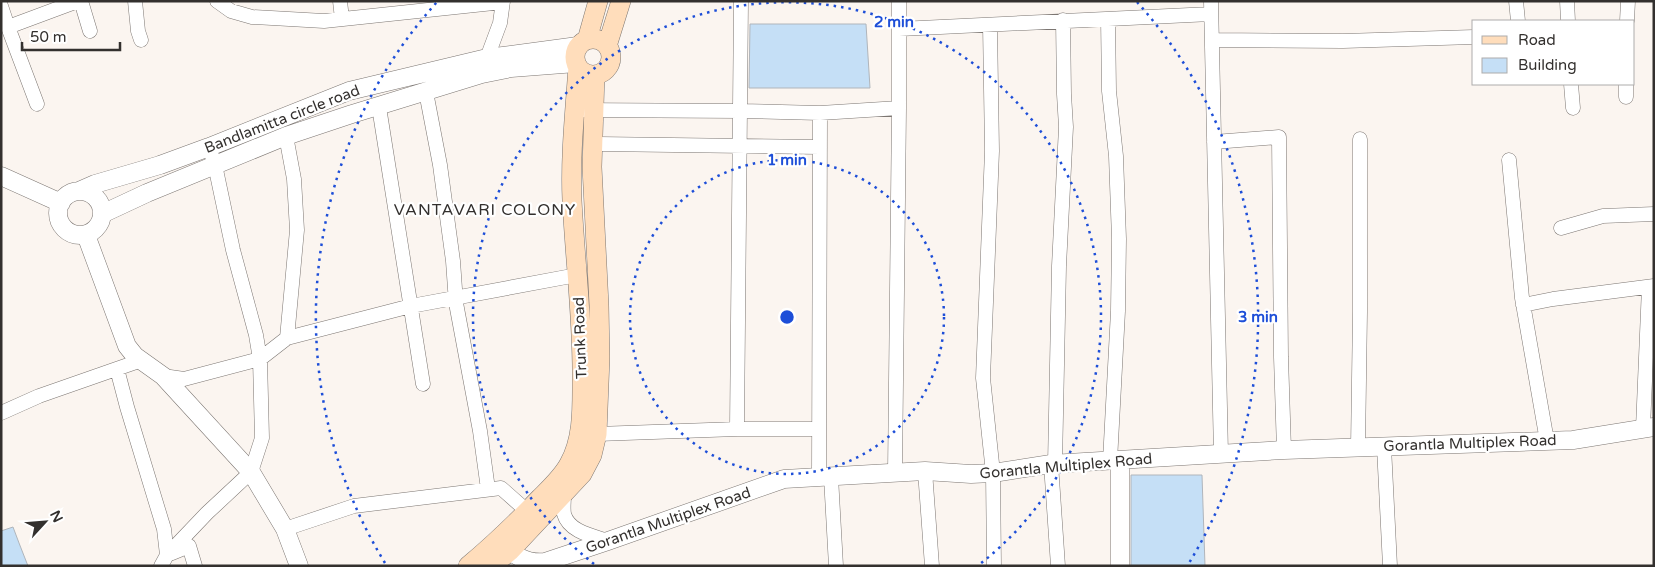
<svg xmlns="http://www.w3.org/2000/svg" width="1655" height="567" font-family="'Varela Round',sans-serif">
<rect width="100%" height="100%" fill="#fbf5f0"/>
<path fill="#c5dff6" stroke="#b0b5bb" d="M 750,24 L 866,24 L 870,88 L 749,88 Z
M 1131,475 L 1202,475 L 1205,566 L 1131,566 Z
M 13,527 L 19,543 L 28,566 L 1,566 L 1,531 Z"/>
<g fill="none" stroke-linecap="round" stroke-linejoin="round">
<g stroke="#7c7672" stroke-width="15">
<path id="minor" d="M 81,1 L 90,31
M 135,1 L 138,31 L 141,40
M 217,1 L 231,11 L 252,17 L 324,21 L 503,2
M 340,1 L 342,19
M 1211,1 L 1221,454
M 1516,1 L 1518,21
M 1567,1 L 1568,21
M 1,6 L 8,27 L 37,104
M 1108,19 L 1109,91 L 1116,156 L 1119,239 L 1118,311 L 1110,461
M 1627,21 L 1628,1
M 990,25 L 992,151 L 983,378 L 993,473 L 994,566
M 8,27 L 78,1
M 899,29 L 1211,14
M 1212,40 L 1343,41 L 1474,37
M 488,65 L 487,58 L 500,23 L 503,1
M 1571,84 L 1573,108
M 1626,84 L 1626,97
M 426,92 L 440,165 L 453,261 L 456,303 L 480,431 L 488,489
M 379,107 L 423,384
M 575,110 L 741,111 L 820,113 L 899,108
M 1214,142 L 1279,137 L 1281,357 L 1284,450
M 599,144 L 820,147
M 1509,160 L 1522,298 L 1547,441
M 1561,228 L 1603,216 L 1654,214
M 1523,305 L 1553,299 L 1654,286
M 287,338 L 411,306 L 577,275
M 117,369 L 127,407 L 164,529 L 167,555 L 161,566
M 163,376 L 184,379 L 260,359 L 287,338 L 297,230 L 294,179 L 286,136
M 1,413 L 39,396 L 142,360
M 1643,428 L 1649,287
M 737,429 L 741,1
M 597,434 L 737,429 L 819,429
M 1358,447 L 1360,312 L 1360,139
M 1384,447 L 1390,566
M 1051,464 L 1058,566
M 1055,464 L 1059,266 L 1066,127 L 1064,94 L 1063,20
M 925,471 L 932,566
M 895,473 L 899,108 L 899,1
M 819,477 L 820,113
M 831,477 L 836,566
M 564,494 C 564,501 563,508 564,514 C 569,532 593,536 608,541
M 285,529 L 354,506 L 501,488 L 527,511
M 172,553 L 189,546 L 195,566
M 167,555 L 207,513 L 251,472 L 262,438 L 260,359 L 256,335 L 233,250 L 215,165 L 209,147"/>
</g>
<g stroke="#7c7672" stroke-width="19">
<path id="tertiary" d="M 1,176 L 61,203
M58 213a22 22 0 1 1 44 0a22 22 0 1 1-44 0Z
M 79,191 L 95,184 L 160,165 L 209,147 L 349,91 L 487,58 L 578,46
M 102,214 L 147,193 L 286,136 L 352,114 L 482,74 L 511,68 L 576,63
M 86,235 L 127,346 L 135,356 L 163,376 L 251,472 L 285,529 L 299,566
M 500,542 C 514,555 525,564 545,562 L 608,541 L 784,479 L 925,471 L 971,474 L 993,473 L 1051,464 L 1284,450 L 1573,440 L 1654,427
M 1120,566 L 1120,460"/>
</g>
<g stroke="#7c7672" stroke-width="20">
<path id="secondary" d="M575 57a18 18 0 1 1 36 0a18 18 0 1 1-36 0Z
M 587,40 L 598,1
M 607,46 L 621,1
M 468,566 C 493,545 517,522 540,498 C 550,488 562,477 569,464 C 583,439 582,409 582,382 C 583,321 575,261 572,200 C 570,156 575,111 578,67
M 492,566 L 510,551 L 582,474 L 592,455 L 597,434 L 600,358 L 599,305 L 592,167 L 595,75"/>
</g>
<use href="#minor" stroke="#fff" stroke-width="14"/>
<use href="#tertiary" stroke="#fff" stroke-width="18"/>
<use href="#secondary" stroke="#fdb" stroke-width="19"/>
</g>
<g fill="none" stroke="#1d4ed8" stroke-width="2.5" stroke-dasharray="2.5 5">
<circle cx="787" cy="317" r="157"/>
<path d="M594 564A314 314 0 1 1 980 564"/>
<path d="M385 563A471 471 0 0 1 437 2M1137 2A471 471 0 0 1 1189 563"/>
</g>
<g text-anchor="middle" stroke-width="4.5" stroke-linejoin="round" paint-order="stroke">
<g font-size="15" fill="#33302e" stroke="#fff">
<text transform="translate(282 119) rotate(-21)" y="5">Bandlamitta circle road</text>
<text transform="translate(580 338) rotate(-92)" y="5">Trunk Road</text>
<text transform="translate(1470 443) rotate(-2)" y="5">Gorantla Multiplex Road</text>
<text transform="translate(1066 466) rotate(-5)" y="5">Gorantla Multiplex Road</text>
<text transform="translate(668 520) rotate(-19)" y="5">Gorantla Multiplex Road</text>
</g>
<g font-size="16" letter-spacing="1" fill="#33302e" stroke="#fff">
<text x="485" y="215">VANTAVARI COLONY</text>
</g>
</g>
<circle cx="787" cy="317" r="8" fill="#1d4ed8" stroke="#fff" stroke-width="2.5"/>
<g font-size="15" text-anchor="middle" font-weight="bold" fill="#1d4ed8" stroke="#fff" stroke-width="4.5" stroke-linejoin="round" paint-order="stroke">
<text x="894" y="27">2 min</text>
<text x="787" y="165">1 min</text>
<text x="1258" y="322">3 min</text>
</g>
<rect width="1655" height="567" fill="none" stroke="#33302e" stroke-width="5"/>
<rect x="1472" y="20" width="162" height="65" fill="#ffffff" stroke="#adacab"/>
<rect x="1482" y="36" width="25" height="8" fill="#ffddbb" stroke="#adacab"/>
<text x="1518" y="45" font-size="15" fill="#33302e">Road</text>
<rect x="1482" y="58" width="25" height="15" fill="#c5dff6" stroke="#adacab"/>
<text x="1518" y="70" font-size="15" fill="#33302e">Building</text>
<g transform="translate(45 522) rotate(64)" stroke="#ffffff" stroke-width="4" paint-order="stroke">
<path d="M0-4L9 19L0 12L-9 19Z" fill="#33302e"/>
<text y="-8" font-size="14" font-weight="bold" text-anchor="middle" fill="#33302e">N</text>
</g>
<path d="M22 42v8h98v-8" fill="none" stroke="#33302e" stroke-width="2.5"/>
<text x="30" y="42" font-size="15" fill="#33302e" stroke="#ffffff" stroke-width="4" paint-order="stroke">50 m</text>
</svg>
